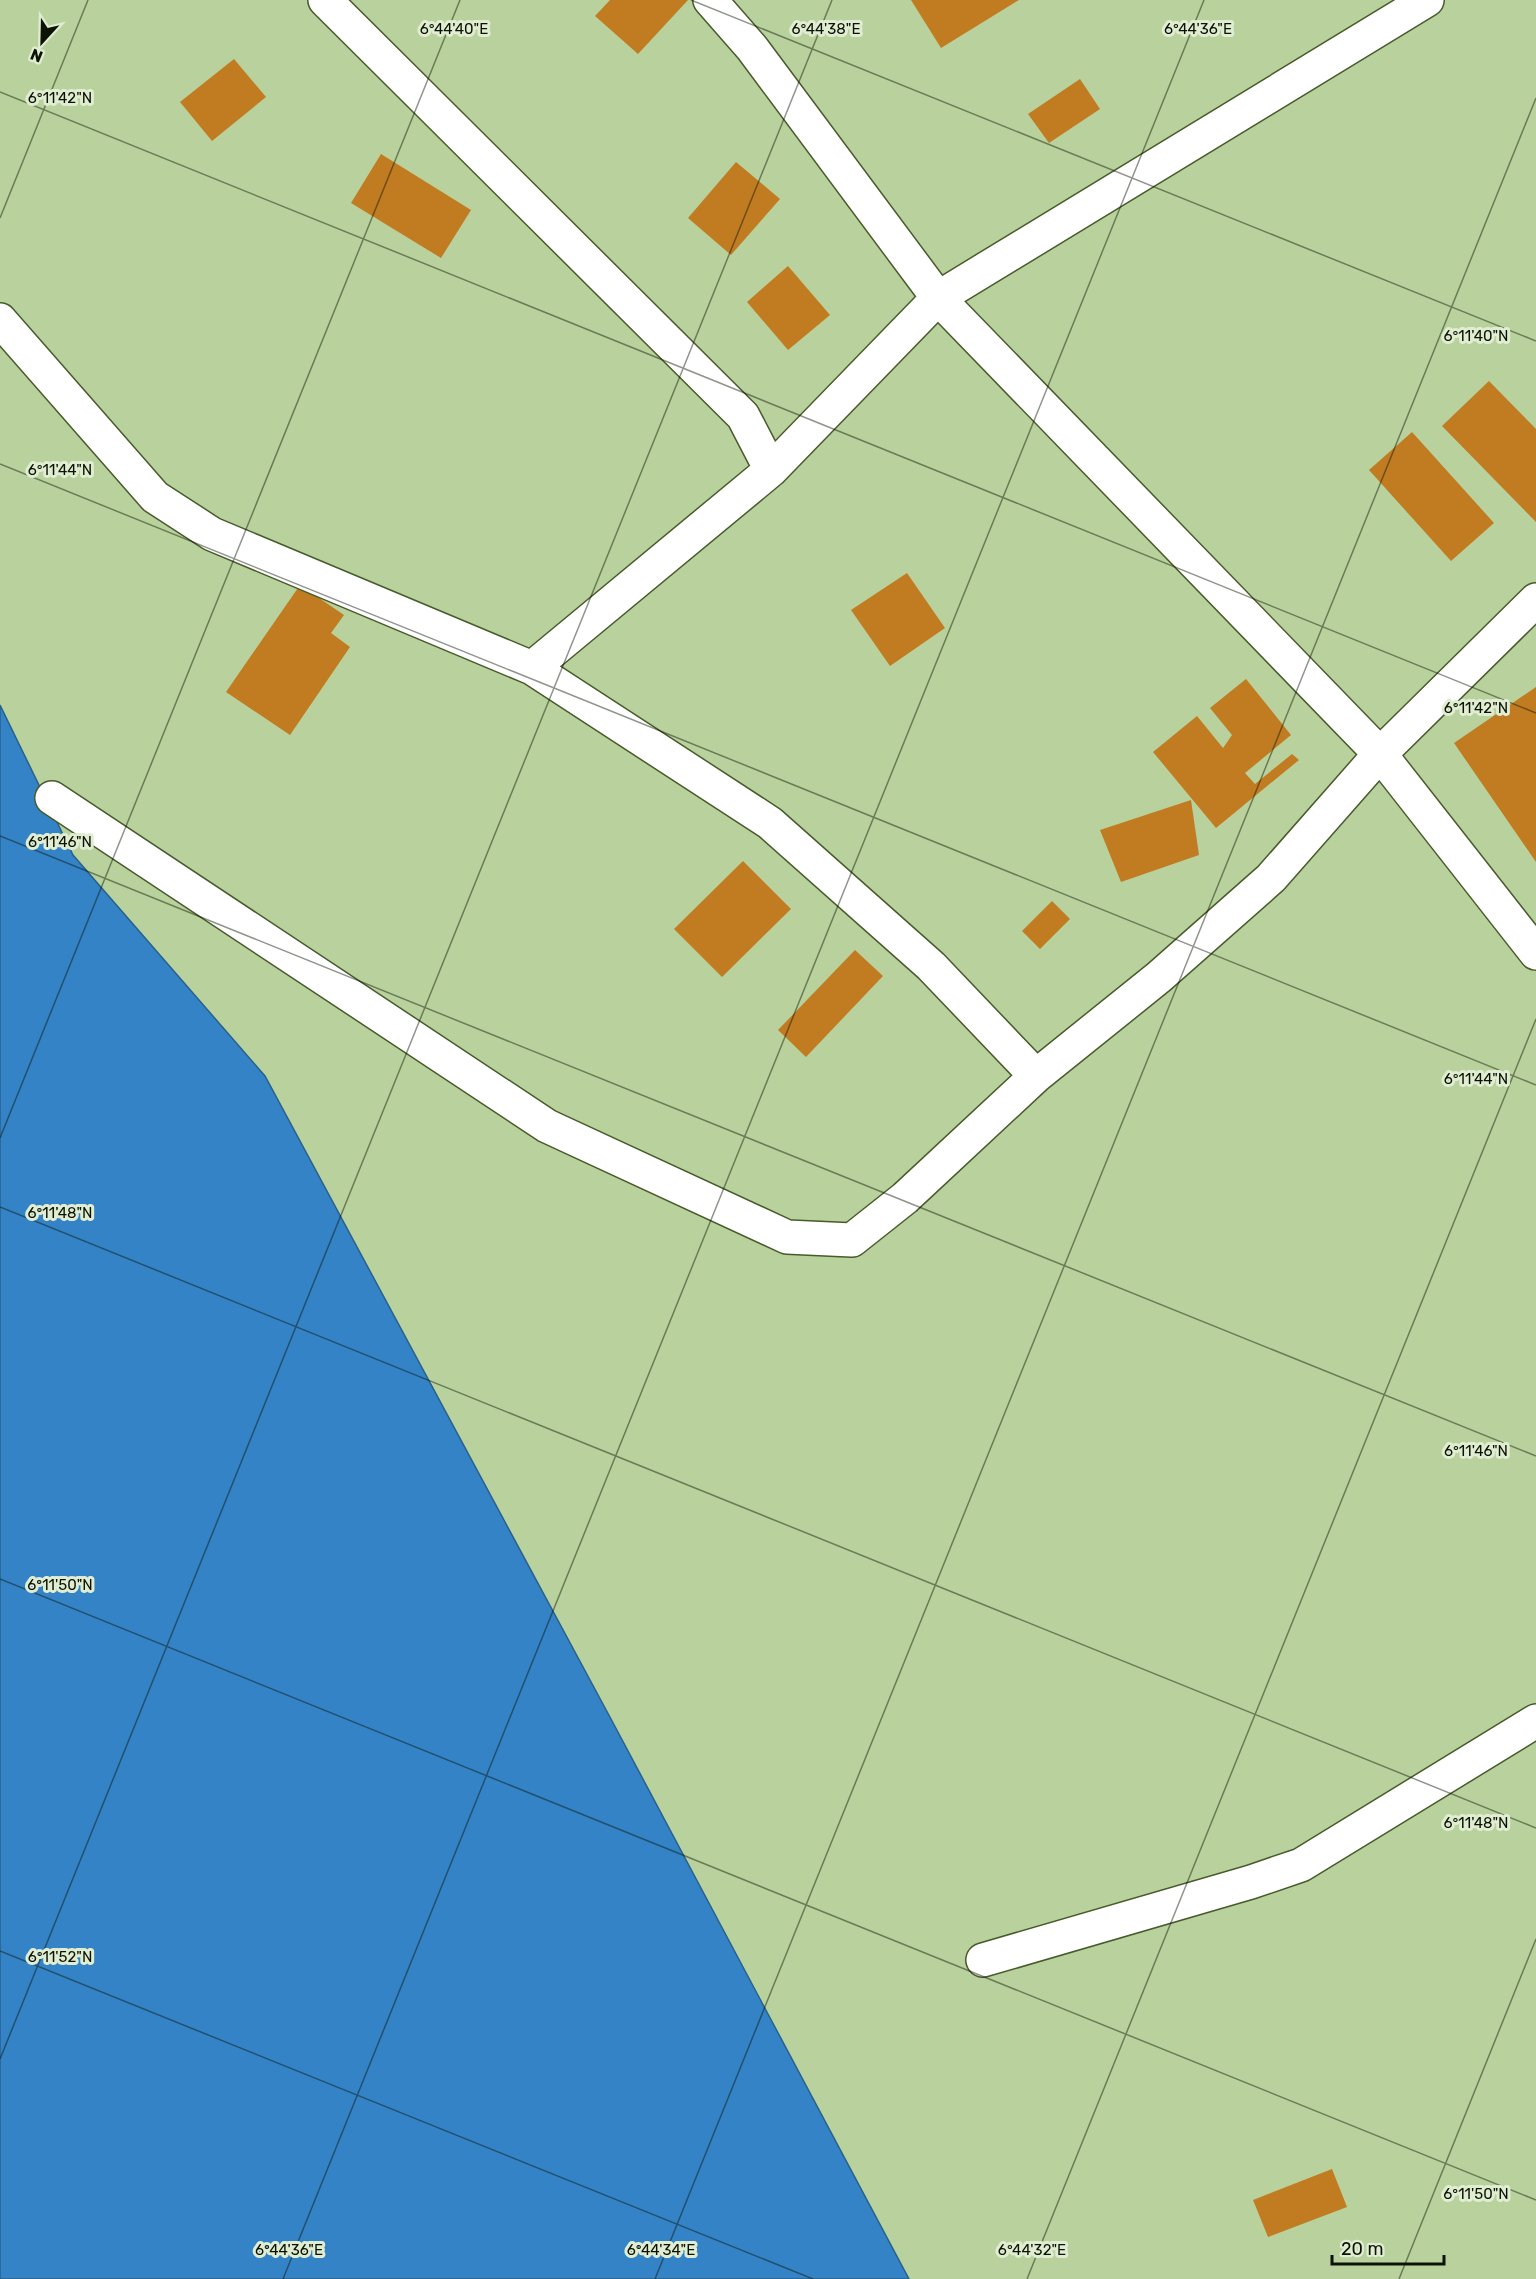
<svg xmlns="http://www.w3.org/2000/svg" width="1536" height="2279" font-family="Rubik,sans-serif">
<rect width="100%" height="100%" fill="#b9d19c"/>
<path fill="#3483c7" stroke="#28618c" stroke-width="1.5" d="M 0,705 L 73,855 L 265,1076 L 611,1719 L 909,2279 L 0,2279 Z"/>
<path fill="#c17c22" d="M 610,0 L 688,0 L 638,54 L 595,16 Z
M 911,0 L 1019,0 L 941,48 Z
M 234,59 L 266,97 L 212,141 L 180,102 Z
M 1080,79 L 1100,109 L 1049,143 L 1028,114 Z
M 381,154 L 471,210 L 441,258 L 351,203 Z
M 736,162 L 780,199 L 731,255 L 688,218 Z
M 788,266 L 830,315 L 788,350 L 747,302 Z
M 1489,381 L 1536,429 L 1536,522 L 1442,426 Z
M 1412,432 L 1494,523 L 1451,561 L 1369,470 Z
M 907,573 L 945,628 L 890,666 L 851,610 Z
M 300,585 L 344,615 L 331,633 L 350,647 L 290,735 L 226,692 Z
M 1246,679 L 1291,735 L 1245,773 L 1255,784 L 1292,754 L 1299,760 L 1216,828 L 1153,752 L 1197,716 L 1223,748 L 1232,735 L 1210,708 Z
M 1536,687 L 1536,862 L 1454,743 Z
M 1191,800 L 1199,855 L 1121,882 L 1100,830 Z
M 743,861 L 791,909 L 722,977 L 674,929 Z
M 1052,901 L 1070,919 L 1040,949 L 1022,931 Z
M 855,950 L 883,976 L 806,1057 L 778,1030 Z
M 1332,2169 L 1347,2207 L 1268,2237 L 1253,2200 Z"/>
<g fill="none" stroke-linecap="round" stroke-linejoin="round">
<g stroke="#475b2b" stroke-width="36">
<path id="street" d="M 325,0 L 743,416 L 771,470
M 710,0 L 752,48 L 938,298 L 1380,754 L 1536,953
M 0,320 L 155,497 L 212,534 L 532,668 L 770,823 L 931,966 L 1036,1076
M 532,668 L 771,470 L 938,298 L 1427,0
M 52,798 L 547,1126 L 787,1237 L 852,1240 L 905,1198 L 1036,1076 L 1159,977 L 1271,878 L 1380,754 L 1536,600
M 983,1960 L 1251,1882 L 1301,1865 L 1536,1721"/>
</g>
<use href="#street" stroke="#fff" stroke-width="33"/>
</g>
<path fill="none" stroke="#0c1302" stroke-width="1.5" stroke-opacity="0.45" d="M 691,0 L 1536,341M 0,92 L 1536,713M 0,218 L 88,0M 0,464 L 1536,1085M 0,836 L 1536,1456M 0,1138 L 460,0M 0,1207 L 1536,1828M 0,1579 L 1536,2200M 0,1951 L 813,2279M 0,2059 L 832,0M 283,2279 L 1204,0M 655,2279 L 1536,98M 1027,2279 L 1536,1019M 1399,2279 L 1536,1939"/>
<g font-size="15" text-anchor="middle" fill="#0c1302" stroke="#e0edd2" stroke-width="6" stroke-linejoin="round" paint-order="stroke">
<text x="826" y="34">6°44'38"E</text>
<text x="454" y="34">6°44'40"E</text>
<text x="1198" y="34">6°44'36"E</text>
<text x="60" y="103">6°11'42"N</text>
<text x="1476" y="341">6°11'40"N</text>
<text x="60" y="475">6°11'44"N</text>
<text x="1476" y="713">6°11'42"N</text>
<text x="60" y="847">6°11'46"N</text>
<text x="1476" y="1084">6°11'44"N</text>
<text x="60" y="1218">6°11'48"N</text>
<text x="1476" y="1456">6°11'46"N</text>
<text x="60" y="1590">6°11'50"N</text>
<text x="1476" y="1828">6°11'48"N</text>
<text x="60" y="1962">6°11'52"N</text>
<text x="1476" y="2199">6°11'50"N</text>
<text x="289" y="2255">6°44'36"E</text>
<text x="661" y="2255">6°44'34"E</text>
<text x="1032" y="2255">6°44'32"E</text>
</g>
<g transform="translate(42 42) rotate(202)" stroke="#e0edd2" stroke-width="4.5" paint-order="stroke">
<path d="M0-4.5L10 22L0 15L-10 22Z" fill="#0c1302"/>
<text y="-9" font-size="16" font-weight="bold" text-anchor="middle" fill="#0c1302">N</text>
</g>
<path d="M1332 2255v9h112v-9" fill="none" stroke="#0c1302" stroke-width="3"/>
<text x="1341" y="2255" font-size="18" fill="#0c1302" stroke="#e0edd2" stroke-width="4.5" paint-order="stroke">20 m</text>
</svg>
